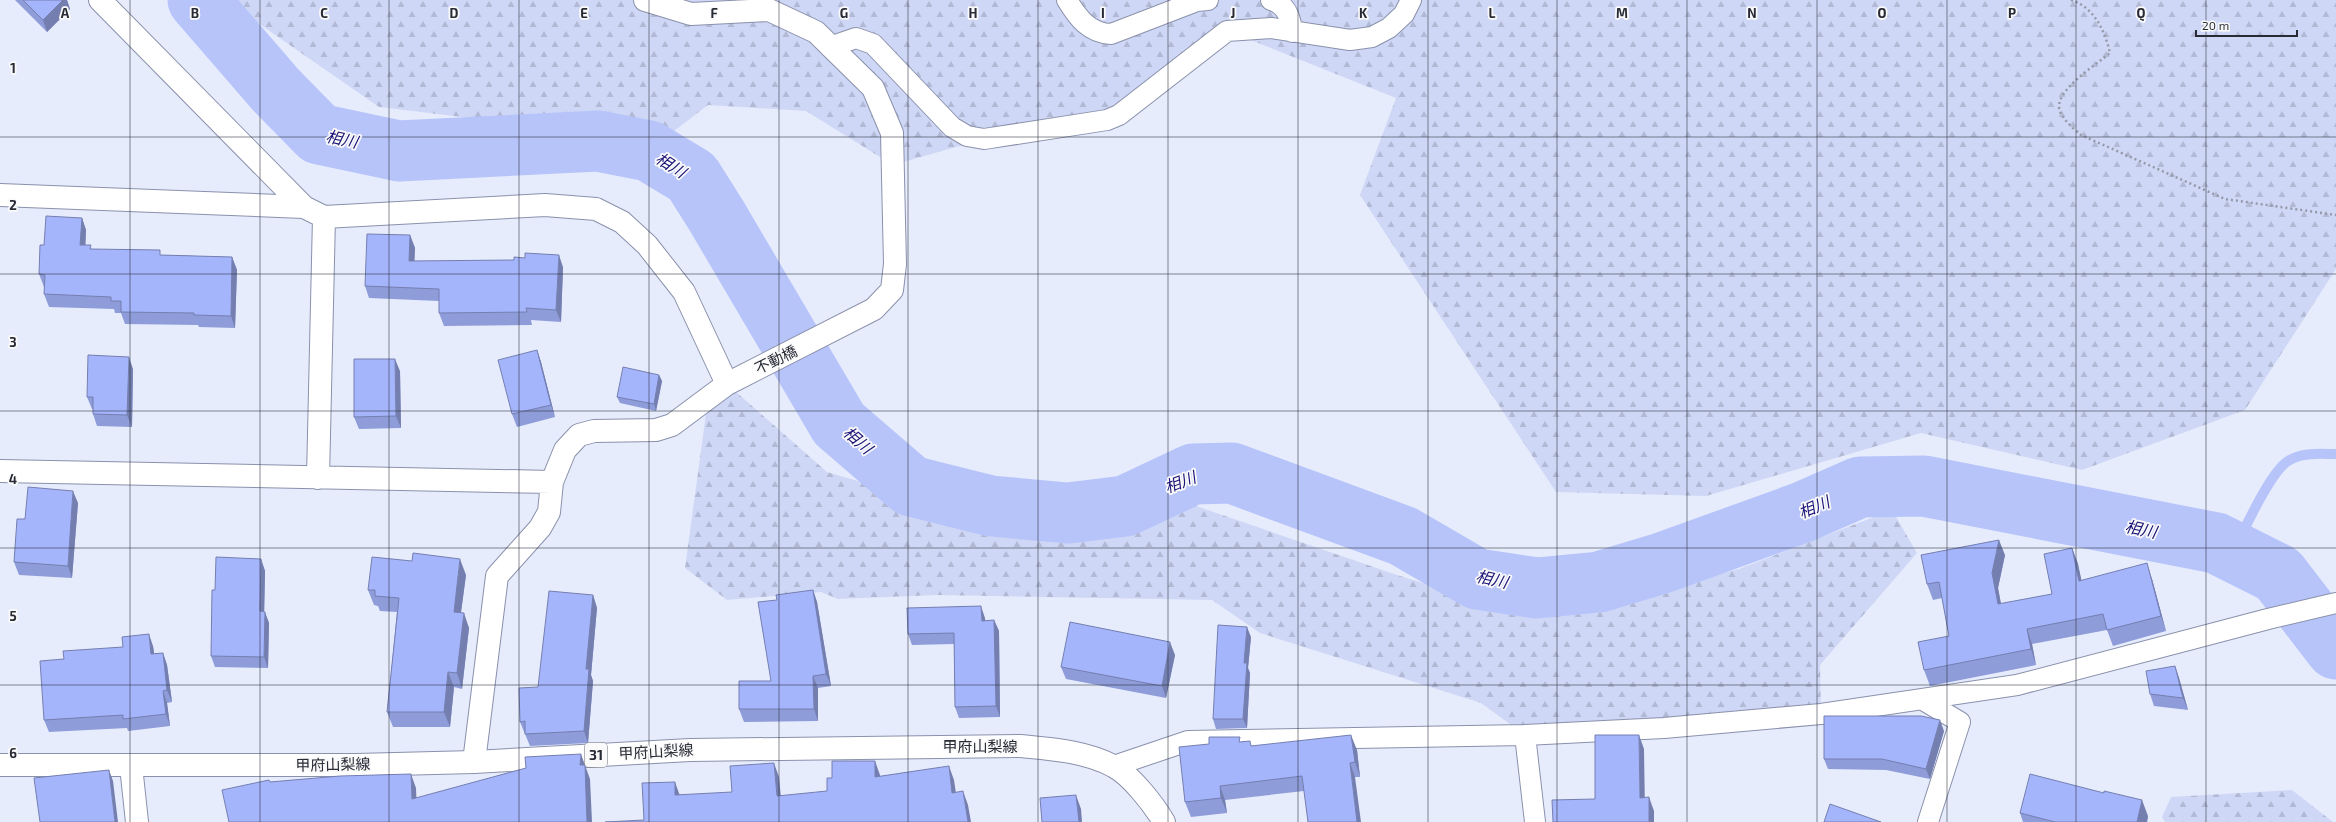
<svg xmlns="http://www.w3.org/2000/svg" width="2336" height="822" font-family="'Exo 2','Noto Sans JP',sans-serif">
<defs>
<pattern id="forest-firs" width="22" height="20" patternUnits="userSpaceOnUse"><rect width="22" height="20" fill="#cfd7f6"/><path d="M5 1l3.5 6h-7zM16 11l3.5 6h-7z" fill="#b2b9d4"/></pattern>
</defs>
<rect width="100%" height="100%" fill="#e7ecfd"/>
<path fill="url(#forest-firs)" d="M 225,0 L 2336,0 L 2336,269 L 2245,410 L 2082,470 L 1921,433 L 1706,496 L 1556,492 L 1360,195 L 1396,98 L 1228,31 L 1119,115 L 984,139 L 893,165 L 806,111 L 708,105 L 661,141 L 379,107 Z
M 727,384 L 827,472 L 981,517 L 1099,521 L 1151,503 L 1193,505 L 1397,575 L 1535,617 L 1739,569 L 1892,510 L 1917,553 L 1820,665 L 1821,714 L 1525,735 L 1481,703 L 1260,633 L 1212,600 L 936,595 L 838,599 L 821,592 L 727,600 L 685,568 L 708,399 Z
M 2292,790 L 2333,822 L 2165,822 L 2162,817 L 2171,797 Z"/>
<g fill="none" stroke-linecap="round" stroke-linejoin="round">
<path stroke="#b7c4fa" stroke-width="10" d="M 2233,552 C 2244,531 2270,472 2288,461 C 2302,452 2320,454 2336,454"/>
<path stroke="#b7c4fa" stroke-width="61" d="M 198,0 L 275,89 L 319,134 L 399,151 L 598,141 L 649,151 L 692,177 L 716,215 L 839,424 L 911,486 L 991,506 L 1068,513 L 1125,506 L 1193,474 L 1232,473 L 1403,536 L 1477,579 L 1537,588 L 1599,582 L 1662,563 L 1803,512 L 1860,487 L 1924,486 L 2216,543 L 2278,574 L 2336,649"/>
<g stroke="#8a91ab" stroke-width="22">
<path id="lane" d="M 1067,0 C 1078,18 1089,33 1111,34 L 1197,1 L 1208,0
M 1271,0 C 1286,4 1291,18 1292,32
M 830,47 L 856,38 L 873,44 L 952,127 L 967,136 L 984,139 L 1107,120 L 1119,115 L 1227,31 L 1271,28 L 1350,40 L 1372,37 L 1389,28 L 1404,14 L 1411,0
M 1923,700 L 1960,722 L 1928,822
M 1525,735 L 1535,822
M 1114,766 L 1188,741 L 1525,735 L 1664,728 L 1821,714 L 2017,685 L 2268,619 L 2336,603"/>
</g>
<g stroke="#8a91ab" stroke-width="24">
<path id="street" d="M 100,0 L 304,207
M 645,0 L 691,14 L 769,10 L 816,32 L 873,88 L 892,133 L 895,264 L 892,290 L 874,309 L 727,384
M 0,195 L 304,207 L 324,217 L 545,205 L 596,209 L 622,222 L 647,245 L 684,292 L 727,384 L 672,425 L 656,430 L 594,431 L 579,435 L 565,450 L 552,482 L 549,512 L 540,528 L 497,576 L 474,762
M 0,471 L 552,482
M 318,478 L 324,217
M 131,766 L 137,822"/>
</g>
<g stroke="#8a91ab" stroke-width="24">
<path id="primary" d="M 0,765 L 356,765 L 474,762 L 690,750 L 1020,746 C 1051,749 1085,751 1113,766 C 1131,775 1154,805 1164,822"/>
</g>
<path stroke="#9599a7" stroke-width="2.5" stroke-dasharray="2 3" stroke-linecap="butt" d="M 2071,0 C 2094,7 2105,31 2110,53 C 2096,65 2060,87 2059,106 C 2059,117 2073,128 2081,135 L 2225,199 L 2336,215"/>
<use href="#lane" stroke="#fff" stroke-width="20"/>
<use href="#street" stroke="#fff" stroke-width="22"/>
<use href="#primary" stroke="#fff" stroke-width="22"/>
</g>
<path fill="#8e9cd9" d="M 15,0 L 67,0 L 70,9 L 47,32 Z
M 82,218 L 86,230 L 85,245 L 92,249 L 162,255 L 232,257 L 237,270 L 235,328 L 199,327 L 198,325 L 125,324 L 121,313 L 115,313 L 114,309 L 49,307 L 44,294 L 45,287 L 44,287 L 39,274 L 44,245 Z
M 410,235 L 415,248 L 414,261 L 563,267 L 561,322 L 531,320 L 532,325 L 444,326 L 439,313 L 439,301 L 369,298 L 365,286 Z
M 537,350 L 541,362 L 555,417 L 517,427 L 512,414 Z
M 133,369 L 132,427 L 97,426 L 93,414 L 93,409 L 92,409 L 87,397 Z
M 400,371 L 401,428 L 359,429 L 354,417 Z
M 659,375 L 662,381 L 656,411 L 620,403 L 617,397 Z
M 78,503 L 72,578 L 19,575 L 14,562 L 25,519 Z
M 2072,548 L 2078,564 L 2081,580 L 2152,579 L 2166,631 L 2113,646 L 2107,630 L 2032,644 L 2036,665 L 1930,686 L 1924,670 L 1949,636 L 1942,598 L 1933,600 L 1927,584 L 2005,555 L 1998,588 L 2001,604 L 2052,594 Z
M 261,559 L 265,571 L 264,611 L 269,623 L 268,668 L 215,667 L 211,656 L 215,590 Z
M 466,575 L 461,612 L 469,628 L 462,689 L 454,687 L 450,727 L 393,727 L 387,712 L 397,612 L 380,611 L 378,606 L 374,605 L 368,590 Z
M 813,590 L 817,602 L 831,686 L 818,688 L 818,721 L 744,722 L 739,709 L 771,681 L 777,600 Z
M 593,595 L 597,608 L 591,675 L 593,681 L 588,743 L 530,746 L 520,722 Z
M 985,618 L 985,621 L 994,620 L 999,631 L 1000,717 L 959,718 L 955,707 L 954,644 L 912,645 L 908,634 Z
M 1251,637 L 1248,668 L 1250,673 L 1247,728 L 1216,729 L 1213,719 Z
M 153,646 L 154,654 L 163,653 L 167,665 L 172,702 L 167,703 L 170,726 L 128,731 L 127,728 L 49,732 L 44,720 L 64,659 Z
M 1175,655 L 1166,698 L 1066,679 L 1061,667 Z
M 2175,666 L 2179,678 L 2188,710 L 2154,706 L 2150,694 Z
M 1944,731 L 1930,779 L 1886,770 L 1828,769 L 1824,759 Z
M 1242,742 L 1252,746 L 1357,750 L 1360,777 L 1355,777 L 1304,791 L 1225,800 L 1227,813 L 1191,817 L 1185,802 Z
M 2020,813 L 2148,816 L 2147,822 L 2023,822 Z"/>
<path fill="#747fb0" d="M 63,0 L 67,0 L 70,9 L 47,32 L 43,20 Z
M 82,218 L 86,230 L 85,257 L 80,245 Z
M 410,235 L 415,248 L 414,274 L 409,261 Z
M 559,255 L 563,267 L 561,322 L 556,310 Z
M 232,257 L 237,270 L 235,328 L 231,316 Z
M 537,350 L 541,362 L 555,417 L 551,405 Z
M 129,357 L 133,369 L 132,427 L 127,415 Z
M 395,359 L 400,371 L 401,428 L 396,416 Z
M 659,375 L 662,381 L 656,411 L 654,404 Z
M 73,491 L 78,503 L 72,578 L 68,566 Z
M 1999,540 L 2005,555 L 1998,588 L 2004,620 L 1998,604 L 1992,573 Z
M 2072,548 L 2078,564 L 2085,597 L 2079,581 Z
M 261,559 L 265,571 L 264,623 L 260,611 Z
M 460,559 L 466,575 L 459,627 L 454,612 Z
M 2147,563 L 2152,579 L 2166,631 L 2161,616 Z
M 813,590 L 817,602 L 831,686 L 826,674 Z
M 593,595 L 597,608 L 591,675 L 593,681 L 588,743 L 584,731 L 586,669 Z
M 981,606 L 985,618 L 986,632 L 982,621 Z
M 265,612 L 269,623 L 268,668 L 264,657 Z
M 464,613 L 469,628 L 462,689 L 457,673 Z
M 994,620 L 999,631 L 1000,717 L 996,706 Z
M 1247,627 L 1251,637 L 1248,668 L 1250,673 L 1247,728 L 1243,719 L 1244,663 Z
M 2027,629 L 2032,644 L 2036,665 L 2031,649 Z
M 149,634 L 153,646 L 156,666 L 151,654 Z
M 1170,642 L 1175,655 L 1166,698 L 1162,686 Z
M 163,653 L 167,665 L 172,702 L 167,690 Z
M 2175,666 L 2179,678 L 2188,710 L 2183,698 Z
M 448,672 L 454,687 L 450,727 L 444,712 Z
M 813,676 L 818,688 L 818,721 L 814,709 Z
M 163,691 L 167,703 L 170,726 L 166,714 Z
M 1940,720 L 1944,731 L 1930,779 L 1926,769 Z
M 1351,735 L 1357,750 L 1360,777 L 1355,762 Z
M 1639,735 L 1644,749 L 1645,812 L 1640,798 Z
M 581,754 L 590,779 L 592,822 L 587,822 L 580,765 Z
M 875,761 L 880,775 L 880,791 L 875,777 Z
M 774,763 L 779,777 L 782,809 L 777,796 Z
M 1350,763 L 1355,777 L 1361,822 L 1357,822 Z
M 949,766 L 954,780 L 958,807 L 952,793 Z
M 109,770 L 113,781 L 118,822 L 115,822 Z
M 411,774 L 416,788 L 417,813 L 412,799 Z
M 675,782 L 680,796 L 675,795 Z
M 1220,786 L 1225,800 L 1227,813 L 1221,798 Z
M 963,791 L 968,805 L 971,822 L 968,822 Z
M 1076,795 L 1081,809 L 1082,822 L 1079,822 Z
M 1649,797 L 1654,811 L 1654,822 L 1649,822 Z
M 2142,800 L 2148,816 L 2147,822 L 2137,822 Z"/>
<path fill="#a5b5fc" stroke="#747fb0" d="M 23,0 L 63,0 L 43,20 Z
M 46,216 L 82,218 L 80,245 L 91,245 L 90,249 L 160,250 L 160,255 L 232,257 L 231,316 L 194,315 L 194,313 L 121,312 L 121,301 L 111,301 L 111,297 L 44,294 L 45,275 L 39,274 L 40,245 L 44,245 Z
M 367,234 L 410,235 L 409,261 L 514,260 L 514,257 L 525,258 L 525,253 L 559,255 L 556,310 L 526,308 L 527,312 L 439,313 L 439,289 L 365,286 Z
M 537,350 L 551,405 L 512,414 L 498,360 Z
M 88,355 L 129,357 L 127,415 L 93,414 L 93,397 L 87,397 Z
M 354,359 L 395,359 L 396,416 L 354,417 Z
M 623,367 L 659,375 L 654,404 L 617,397 Z
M 28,487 L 73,491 L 68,566 L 14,562 L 17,519 L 25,519 Z
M 1999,540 L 1992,573 L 1998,604 L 2052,594 L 2044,554 L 2072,548 L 2079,581 L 2147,563 L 2161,616 L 2107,630 L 2103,614 L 2027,629 L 2031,649 L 1924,670 L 1918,642 L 1949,636 L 1939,582 L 1927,584 L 1921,555 Z
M 413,553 L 460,559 L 454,612 L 464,613 L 457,673 L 448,672 L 444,712 L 387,712 L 399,598 L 375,596 L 375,590 L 368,590 L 372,557 L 412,561 Z
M 216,557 L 261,559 L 260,611 L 265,612 L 264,657 L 211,656 L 212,590 L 215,590 Z
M 813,590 L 826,674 L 813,676 L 814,709 L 739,709 L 739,681 L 771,681 L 758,602 L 777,600 L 776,595 Z
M 549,591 L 593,595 L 586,669 L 589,669 L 584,731 L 525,734 L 525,721 L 520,722 L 519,688 L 538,687 Z
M 981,606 L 982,621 L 994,620 L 996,706 L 955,707 L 954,633 L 908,634 L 907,608 Z
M 1070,622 L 1170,642 L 1162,686 L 1061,667 Z
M 1218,625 L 1247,627 L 1244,663 L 1247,663 L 1243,719 L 1213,719 Z
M 149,634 L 151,654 L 163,653 L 167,690 L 163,691 L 166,714 L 123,719 L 123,715 L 44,720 L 40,661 L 64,659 L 63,651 L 123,647 L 122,637 Z
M 2175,666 L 2183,698 L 2150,694 L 2146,671 Z
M 1824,716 L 1921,716 L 1940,720 L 1926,769 L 1882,759 L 1824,759 Z
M 1351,735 L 1355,762 L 1350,763 L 1357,822 L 1308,822 L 1302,776 L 1220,786 L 1221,798 L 1185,802 L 1179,747 L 1209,744 L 1209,737 L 1240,737 L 1239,742 L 1250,741 L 1251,746 Z
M 1595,735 L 1639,735 L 1640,798 L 1649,797 L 1649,822 L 1553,822 L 1552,800 L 1595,799 Z
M 581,754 L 580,765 L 585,765 L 587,822 L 229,822 L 222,790 L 269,780 L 270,782 L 340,776 L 411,774 L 412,799 L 526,768 L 525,757 Z
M 832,761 L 875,761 L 875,777 L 949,766 L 952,793 L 963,791 L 968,822 L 605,822 L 644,820 L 642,783 L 675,782 L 675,795 L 732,792 L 730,766 L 774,763 L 777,796 L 827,791 L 827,778 L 832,778 Z
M 109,770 L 115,822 L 40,822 L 34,778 Z
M 2030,774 L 2104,793 L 2104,791 L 2142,800 L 2137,822 L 2055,822 L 2020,813 Z
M 1076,795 L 1079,822 L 1042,822 L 1040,798 Z
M 1830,804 L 1881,822 L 1824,822 Z"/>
<path fill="none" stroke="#282b36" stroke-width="1" stroke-opacity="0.55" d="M 130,0 L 130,822M 260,0 L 260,822M 389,0 L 389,822M 519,0 L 519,822M 649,0 L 649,822M 779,0 L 779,822M 908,0 L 908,822M 1038,0 L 1038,822M 1168,0 L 1168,822M 1298,0 L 1298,822M 1428,0 L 1428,822M 1557,0 L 1557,822M 1687,0 L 1687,822M 1817,0 L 1817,822M 1947,0 L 1947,822M 2076,0 L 2076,822M 2206,0 L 2206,822M 0,137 L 2336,137M 0,274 L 2336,274M 0,411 L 2336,411M 0,548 L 2336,548M 0,685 L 2336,685"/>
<g text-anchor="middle" stroke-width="3.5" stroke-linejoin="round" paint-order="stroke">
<rect fill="#fafafa" stroke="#676971" stroke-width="1" x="585" y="743" width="22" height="24" rx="3"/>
<g font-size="14" font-weight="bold" fill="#282b36">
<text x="596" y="760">31</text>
</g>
<g font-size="15" fill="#282b36" stroke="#fafafa">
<text transform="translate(776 360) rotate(-26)" y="5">不動橋</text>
<text x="980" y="752">甲府山梨線</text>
<text transform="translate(656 752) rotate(-3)" y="5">甲府山梨線</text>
<text transform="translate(333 765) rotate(-1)" y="5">甲府山梨線</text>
</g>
<g font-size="16" font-style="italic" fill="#1a1276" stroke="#fafafa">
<text transform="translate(342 139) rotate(12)" y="6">相川</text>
<text transform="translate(671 165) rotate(32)" y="6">相川</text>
<text transform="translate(858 440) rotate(41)" y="6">相川</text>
<text transform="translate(1180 482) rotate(-21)" y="6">相川</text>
<text transform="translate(1814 507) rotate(-23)" y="6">相川</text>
<text transform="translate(2141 529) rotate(11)" y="6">相川</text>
<text transform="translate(1492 579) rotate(13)" y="6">相川</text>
</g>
</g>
<g font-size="13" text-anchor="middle" font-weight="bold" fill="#282b36" stroke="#fafafa" stroke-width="3.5" stroke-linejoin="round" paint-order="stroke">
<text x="65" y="18">A</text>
<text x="195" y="18">B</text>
<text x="324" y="18">C</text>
<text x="454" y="18">D</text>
<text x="584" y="18">E</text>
<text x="714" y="18">F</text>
<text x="844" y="18">G</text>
<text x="973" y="18">H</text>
<text x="1103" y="18">I</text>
<text x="1233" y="18">J</text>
<text x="1363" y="18">K</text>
<text x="1492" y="18">L</text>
<text x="1622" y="18">M</text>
<text x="1752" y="18">N</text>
<text x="1882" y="18">O</text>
<text x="2012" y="18">P</text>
<text x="2141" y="18">Q</text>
<text x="13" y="73">1</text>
<text x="13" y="210">2</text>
<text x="13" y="347">3</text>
<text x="13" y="484">4</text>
<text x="13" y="621">5</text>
<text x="13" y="758">6</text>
</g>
<path d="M2196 30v6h101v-6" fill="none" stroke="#282b36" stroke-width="2"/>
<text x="2202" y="30" font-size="12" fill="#282b36" stroke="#fafafa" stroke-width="3" paint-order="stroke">20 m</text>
</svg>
